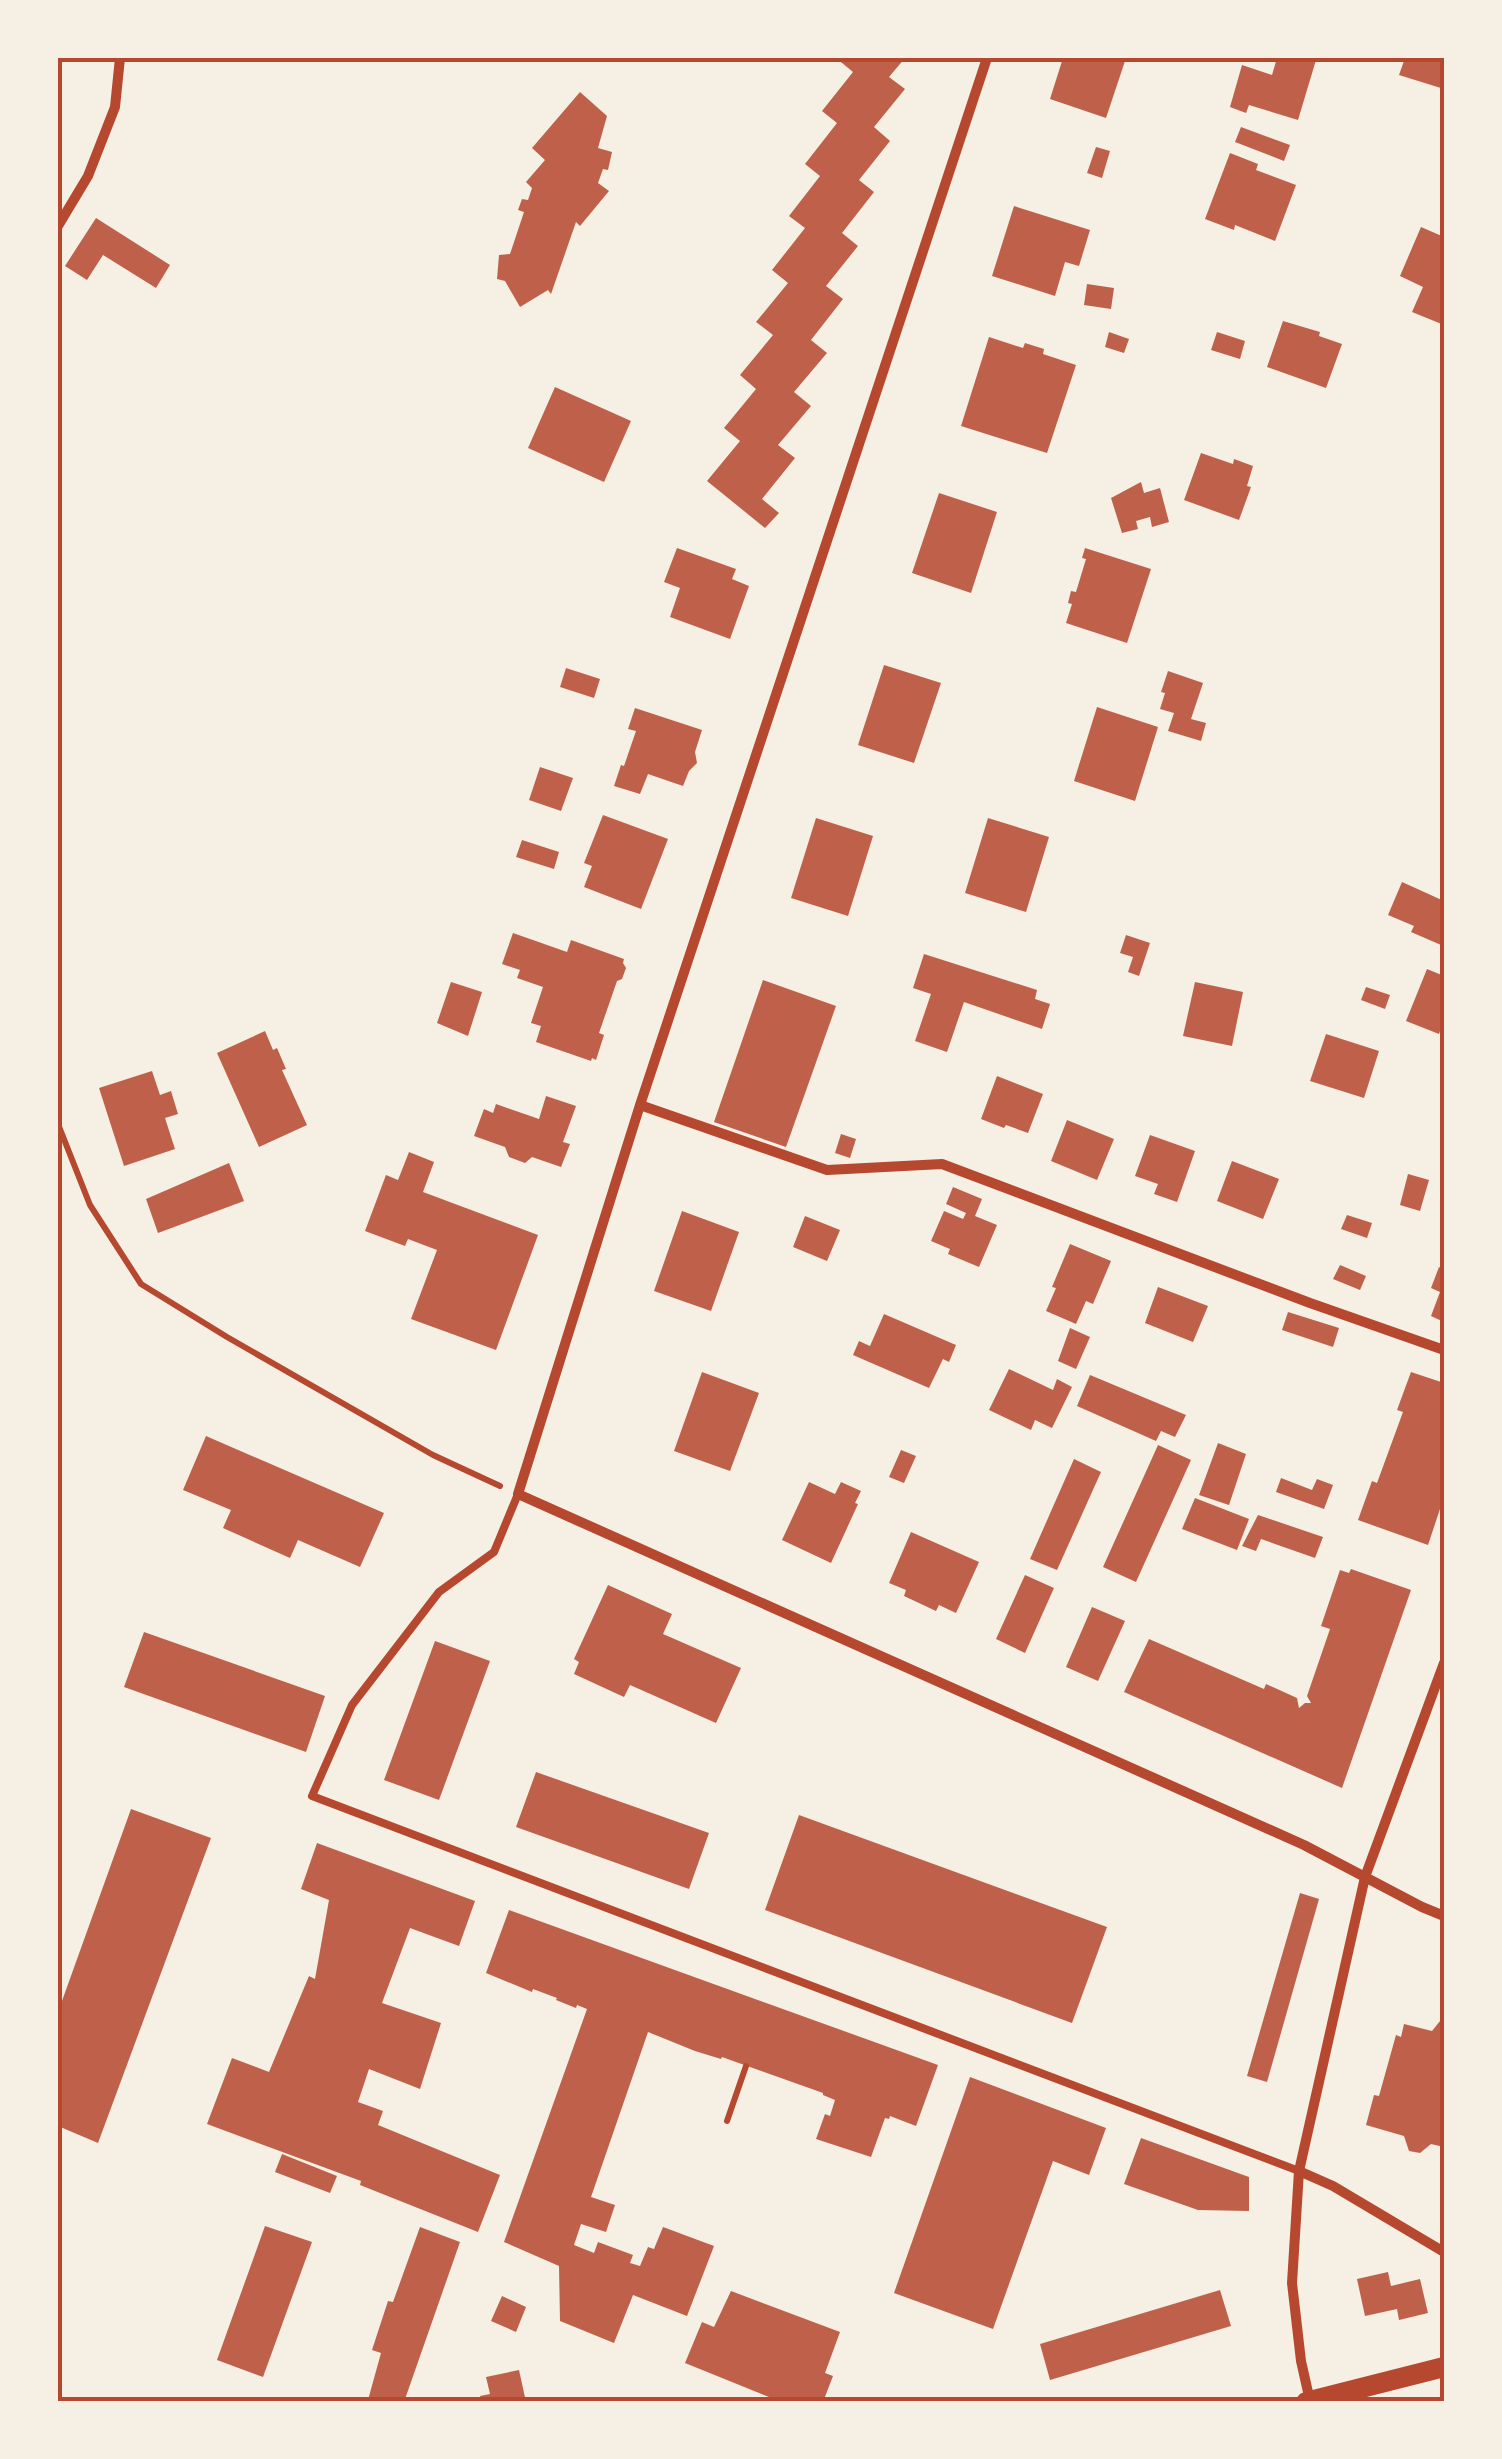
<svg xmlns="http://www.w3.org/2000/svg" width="1502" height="2459" font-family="Commissioner,sans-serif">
<rect width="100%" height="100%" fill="#f6efe4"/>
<path fill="#bf614a" d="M 836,58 L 905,58 L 889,77 L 905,89 L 874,127 L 890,141 L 859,180 L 874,192 L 842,233 L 858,246 L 826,286 L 843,299 L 811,340 L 827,353 L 794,392 L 811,406 L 778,445 L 795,458 L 762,499 L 779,513 L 765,528 L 707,481 L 740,441 L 724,428 L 756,389 L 740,375 L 773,335 L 756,322 L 788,283 L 772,270 L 805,228 L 789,216 L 820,176 L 805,164 L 837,123 L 822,111 L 853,72 Z
M 1063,58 L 1126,58 L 1106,118 L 1050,99 Z
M 1277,58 L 1307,58 L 1316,60 L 1298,120 L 1249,105 L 1246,113 L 1230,107 L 1242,65 L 1272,75 Z
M 1405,58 L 1431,58 L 1444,62 L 1444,89 L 1399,75 Z
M 580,92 L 607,116 L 598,148 L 612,152 L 608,170 L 603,169 L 598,183 L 609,191 L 580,226 L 576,222 L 551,294 L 548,290 L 520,307 L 505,281 L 497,279 L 499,255 L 510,254 L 524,212 L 518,210 L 522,199 L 528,200 L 532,188 L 526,182 L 545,160 L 532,148 Z
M 1241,127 L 1290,145 L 1284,161 L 1235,142 Z
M 1096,147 L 1110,151 L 1102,178 L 1087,173 Z
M 1230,153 L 1258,164 L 1256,170 L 1296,185 L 1275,241 L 1235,225 L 1234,230 L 1205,219 Z
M 1014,206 L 1090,230 L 1079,266 L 1065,262 L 1055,296 L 992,276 Z
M 96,218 L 170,265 L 156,288 L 103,255 L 87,280 L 65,266 Z
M 1421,227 L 1444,237 L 1444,325 L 1412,312 L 1423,287 L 1400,276 Z
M 1087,284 L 1114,288 L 1111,309 L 1084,305 Z
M 1283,321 L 1320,332 L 1319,336 L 1342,344 L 1326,388 L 1267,367 Z
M 1109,332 L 1129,339 L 1124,353 L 1105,347 Z
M 1217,332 L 1245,341 L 1240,359 L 1211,350 Z
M 989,337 L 1023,348 L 1025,343 L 1044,349 L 1043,354 L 1076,365 L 1047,453 L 961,426 Z
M 555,387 L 631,421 L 604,482 L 528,448 Z
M 1201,453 L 1233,464 L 1234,459 L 1253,466 L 1247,486 L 1251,487 L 1239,520 L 1184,500 Z
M 1141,482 L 1144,493 L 1160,488 L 1169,522 L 1152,527 L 1150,517 L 1136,521 L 1138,529 L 1122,533 L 1111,498 Z
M 939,493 L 997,512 L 971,593 L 912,573 Z
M 677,548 L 736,569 L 732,579 L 749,586 L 730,639 L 670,617 L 680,588 L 664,582 Z
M 1085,548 L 1151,569 L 1127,643 L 1066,623 L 1072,604 L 1068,603 L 1071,591 L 1076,592 L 1086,559 L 1082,558 Z
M 884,665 L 941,683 L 914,763 L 858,745 Z
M 566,668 L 600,679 L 594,698 L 560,687 Z
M 1168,671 L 1203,683 L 1191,719 L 1206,723 L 1201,741 L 1168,731 L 1174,713 L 1160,709 L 1165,693 L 1161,692 Z
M 1097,707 L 1158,727 L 1135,801 L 1074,781 Z
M 635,708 L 702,730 L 695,752 L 697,763 L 689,771 L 683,786 L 648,774 L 640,794 L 614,786 L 621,765 L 624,766 L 636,731 L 628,729 Z
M 540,767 L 573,778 L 561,811 L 529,800 Z
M 603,815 L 668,839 L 641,909 L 584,887 L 592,866 L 584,863 Z
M 816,818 L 873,836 L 848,916 L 791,898 Z
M 988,818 L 1049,837 L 1026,912 L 965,893 Z
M 522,840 L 559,852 L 554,869 L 516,857 Z
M 1402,882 L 1444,901 L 1444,936 L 1441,945 L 1411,932 L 1414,926 L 1388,915 Z
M 513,933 L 567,952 L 571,940 L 624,959 L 623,963 L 626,968 L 622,979 L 617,981 L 599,1033 L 604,1035 L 596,1060 L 592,1058 L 591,1061 L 536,1042 L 541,1026 L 531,1023 L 543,987 L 517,978 L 520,970 L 502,964 Z
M 1126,935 L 1150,943 L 1139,976 L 1128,972 L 1133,957 L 1120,953 Z
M 924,954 L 1037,990 L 1035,999 L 1050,1004 L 1042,1029 L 964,1002 L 947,1052 L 915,1041 L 931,994 L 913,988 Z
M 1427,969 L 1444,976 L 1444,1009 L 1442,1016 L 1444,1017 L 1444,1020 L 1439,1034 L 1406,1021 Z
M 763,980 L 836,1006 L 786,1147 L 714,1122 Z
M 451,982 L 482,992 L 468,1036 L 437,1023 Z
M 1195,982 L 1243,992 L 1232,1046 L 1183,1036 Z
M 1366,987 L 1390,995 L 1385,1009 L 1361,1000 Z
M 265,1031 L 273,1050 L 277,1048 L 286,1069 L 282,1070 L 307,1125 L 259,1147 L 217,1053 Z
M 1326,1034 L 1379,1051 L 1364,1098 L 1310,1081 Z
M 152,1071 L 160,1095 L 171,1091 L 178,1114 L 165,1118 L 175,1149 L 124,1166 L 99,1088 Z
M 997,1076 L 1043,1094 L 1028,1133 L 1006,1125 L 1004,1128 L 981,1119 Z
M 546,1096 L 576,1106 L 563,1142 L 570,1144 L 561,1167 L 532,1157 L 525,1163 L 509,1157 L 505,1147 L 474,1136 L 484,1109 L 493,1113 L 496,1104 L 539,1119 Z
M 1067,1120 L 1114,1139 L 1097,1180 L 1051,1161 Z
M 841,1134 L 856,1139 L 850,1158 L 835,1153 Z
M 1150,1135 L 1195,1151 L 1177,1202 L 1154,1194 L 1158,1184 L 1135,1176 Z
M 409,1152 L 434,1162 L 423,1192 L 538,1235 L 496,1350 L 411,1319 L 437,1250 L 408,1239 L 405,1246 L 365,1231 L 386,1175 L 398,1180 Z
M 1232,1161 L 1279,1179 L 1263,1219 L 1217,1201 Z
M 229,1163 L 244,1201 L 158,1233 L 146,1199 Z
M 1408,1174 L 1429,1180 L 1420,1211 L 1400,1205 Z
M 953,1187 L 982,1199 L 975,1216 L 997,1225 L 979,1267 L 948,1254 L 950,1249 L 931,1241 L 944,1211 L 963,1219 L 966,1213 L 946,1204 Z
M 682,1211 L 739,1232 L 711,1311 L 654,1291 Z
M 1347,1215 L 1372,1223 L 1367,1238 L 1341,1229 Z
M 805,1216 L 840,1230 L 827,1261 L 793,1247 Z
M 1070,1244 L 1111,1261 L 1093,1304 L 1086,1301 L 1076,1324 L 1046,1311 L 1056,1288 L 1052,1287 Z
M 1340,1265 L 1366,1276 L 1360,1290 L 1333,1279 Z
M 1439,1267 L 1444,1269 L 1444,1322 L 1431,1316 L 1440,1292 L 1431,1288 Z
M 1158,1287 L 1208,1306 L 1193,1342 L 1145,1323 Z
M 1288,1312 L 1339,1328 L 1333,1347 L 1282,1330 Z
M 884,1314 L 956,1345 L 949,1362 L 943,1359 L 929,1388 L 853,1355 L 859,1341 L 870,1346 Z
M 1070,1328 L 1090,1337 L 1076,1369 L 1058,1361 Z
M 1009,1369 L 1053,1390 L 1057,1379 L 1072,1387 L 1052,1428 L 1035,1420 L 1031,1430 L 989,1410 Z
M 702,1372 L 759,1393 L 730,1471 L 674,1451 Z
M 1411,1372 L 1444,1383 L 1444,1497 L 1428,1545 L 1358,1520 L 1372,1481 L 1377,1483 L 1403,1412 L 1397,1410 Z
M 1090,1375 L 1186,1415 L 1175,1437 L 1161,1431 L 1156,1441 L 1077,1406 Z
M 206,1436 L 384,1513 L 360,1567 L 298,1540 L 290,1558 L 223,1528 L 231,1510 L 183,1490 Z
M 1218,1443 L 1246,1454 L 1229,1505 L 1199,1495 Z
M 1158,1445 L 1191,1460 L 1136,1582 L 1103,1567 Z
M 901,1450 L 916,1456 L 904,1483 L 889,1477 Z
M 1074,1459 L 1101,1472 L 1057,1570 L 1030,1559 Z
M 1281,1478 L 1312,1490 L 1317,1479 L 1333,1485 L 1324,1509 L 1276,1492 Z
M 809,1482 L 835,1494 L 841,1482 L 861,1491 L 855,1503 L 858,1504 L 831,1563 L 782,1540 Z
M 1195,1498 L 1249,1519 L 1237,1550 L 1182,1529 Z
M 1258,1515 L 1323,1537 L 1315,1558 L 1261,1539 L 1256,1551 L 1242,1546 Z
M 911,1532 L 979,1562 L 956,1613 L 939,1605 L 936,1611 L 904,1596 L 906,1590 L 889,1583 Z
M 1351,1569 L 1411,1590 L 1342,1788 L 1124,1692 L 1149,1639 L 1264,1689 L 1266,1684 L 1297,1698 L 1299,1708 L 1305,1703 L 1311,1703 L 1307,1696 L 1330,1629 L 1321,1626 L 1340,1570 L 1349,1573 Z
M 1025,1575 L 1054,1588 L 1025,1653 L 996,1639 Z
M 608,1585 L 672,1614 L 663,1634 L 741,1668 L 716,1723 L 630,1685 L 624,1697 L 574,1674 L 579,1662 L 574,1659 Z
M 1092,1607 L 1125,1621 L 1098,1681 L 1066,1667 Z
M 144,1632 L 325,1696 L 306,1752 L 124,1687 Z
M 435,1641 L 490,1661 L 439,1800 L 384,1780 Z
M 536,1772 L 709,1833 L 689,1889 L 516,1827 Z
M 131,1809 L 211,1838 L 98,2143 L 58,2126 L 58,2012 Z
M 799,1815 L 1107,1927 L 1072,2023 L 765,1910 Z
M 317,1843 L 475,1901 L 459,1946 L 410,1928 L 382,2003 L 441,2023 L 420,2089 L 369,2069 L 358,2102 L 383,2111 L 378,2125 L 500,2175 L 478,2232 L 360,2185 L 361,2181 L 207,2124 L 232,2058 L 269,2072 L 309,1976 L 315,1979 L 329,1900 L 301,1889 Z
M 1300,1893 L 1319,1899 L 1267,2082 L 1247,2076 Z
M 509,1910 L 938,2065 L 916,2126 L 890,2116 L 889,2119 L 885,2118 L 871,2157 L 816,2139 L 825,2114 L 830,2116 L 835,2100 L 823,2095 L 823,2093 L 722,2057 L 721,2059 L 695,2051 L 648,2032 L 591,2197 L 615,2205 L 606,2232 L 581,2224 L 574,2245 L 594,2253 L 598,2242 L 633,2255 L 630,2263 L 640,2266 L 648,2247 L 654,2249 L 663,2227 L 714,2246 L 687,2316 L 633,2295 L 614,2343 L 560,2321 L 559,2266 L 504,2242 L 587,2009 L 577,2005 L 576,2008 L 556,2000 L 557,1998 L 533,1989 L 532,1992 L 486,1973 Z
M 1444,2016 L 1444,2147 L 1431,2144 L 1420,2153 L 1409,2151 L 1404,2136 L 1366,2125 L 1374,2095 L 1379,2096 L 1396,2035 L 1401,2037 L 1404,2024 L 1432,2031 Z
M 970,2077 L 1106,2128 L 1089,2175 L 1053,2161 L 993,2329 L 894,2293 Z
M 1141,2138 L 1249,2177 L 1249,2211 L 1198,2210 L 1124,2184 Z
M 282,2154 L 337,2176 L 330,2193 L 275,2172 Z
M 265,2226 L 312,2242 L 263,2377 L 217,2360 Z
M 420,2227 L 460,2242 L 404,2402 L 372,2402 L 368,2400 L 381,2353 L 372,2350 L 388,2301 L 393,2302 Z
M 1388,2272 L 1391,2286 L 1420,2279 L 1428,2313 L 1399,2320 L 1397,2309 L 1365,2316 L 1357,2279 Z
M 1220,2290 L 1231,2326 L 1050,2380 L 1040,2344 Z
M 731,2291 L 840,2332 L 825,2373 L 833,2376 L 823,2402 L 773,2402 L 774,2399 L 685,2363 L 702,2322 L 714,2327 Z
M 502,2296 L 526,2307 L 516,2332 L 491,2321 Z
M 519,2370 L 526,2402 L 482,2402 L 480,2396 L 490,2394 L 486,2377 Z"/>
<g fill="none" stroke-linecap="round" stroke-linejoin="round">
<path stroke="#b5482f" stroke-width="6" d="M 58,1124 L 90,1205 L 141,1284 L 227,1337 L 433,1455 L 500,1486
M 727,2121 L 746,2066"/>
<path stroke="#b5482f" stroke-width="8" d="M 518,1494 L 494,1552 L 439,1592 L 352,1705 L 312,1796 L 1299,2171"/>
<path stroke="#b5482f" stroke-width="10" d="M 987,58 L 640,1105 L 518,1494 L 1304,1845 L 1422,1907 L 1444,1916
M 58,226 L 88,176 L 115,107 L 120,58
M 640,1105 L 827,1170 L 942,1164 L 1310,1303 L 1444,1350
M 1299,2171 L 1333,2186 L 1444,2252
M 1310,2401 L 1301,2361 L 1292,2283 L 1299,2171 L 1365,1877 L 1444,1663"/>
<path stroke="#b5482f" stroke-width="20" d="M 1306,2402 L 1444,2367"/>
</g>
<rect width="1502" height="2459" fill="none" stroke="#f6efe4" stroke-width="120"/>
<rect x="60" y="60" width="1382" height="2339" fill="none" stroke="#b5482f" stroke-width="4"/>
</svg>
